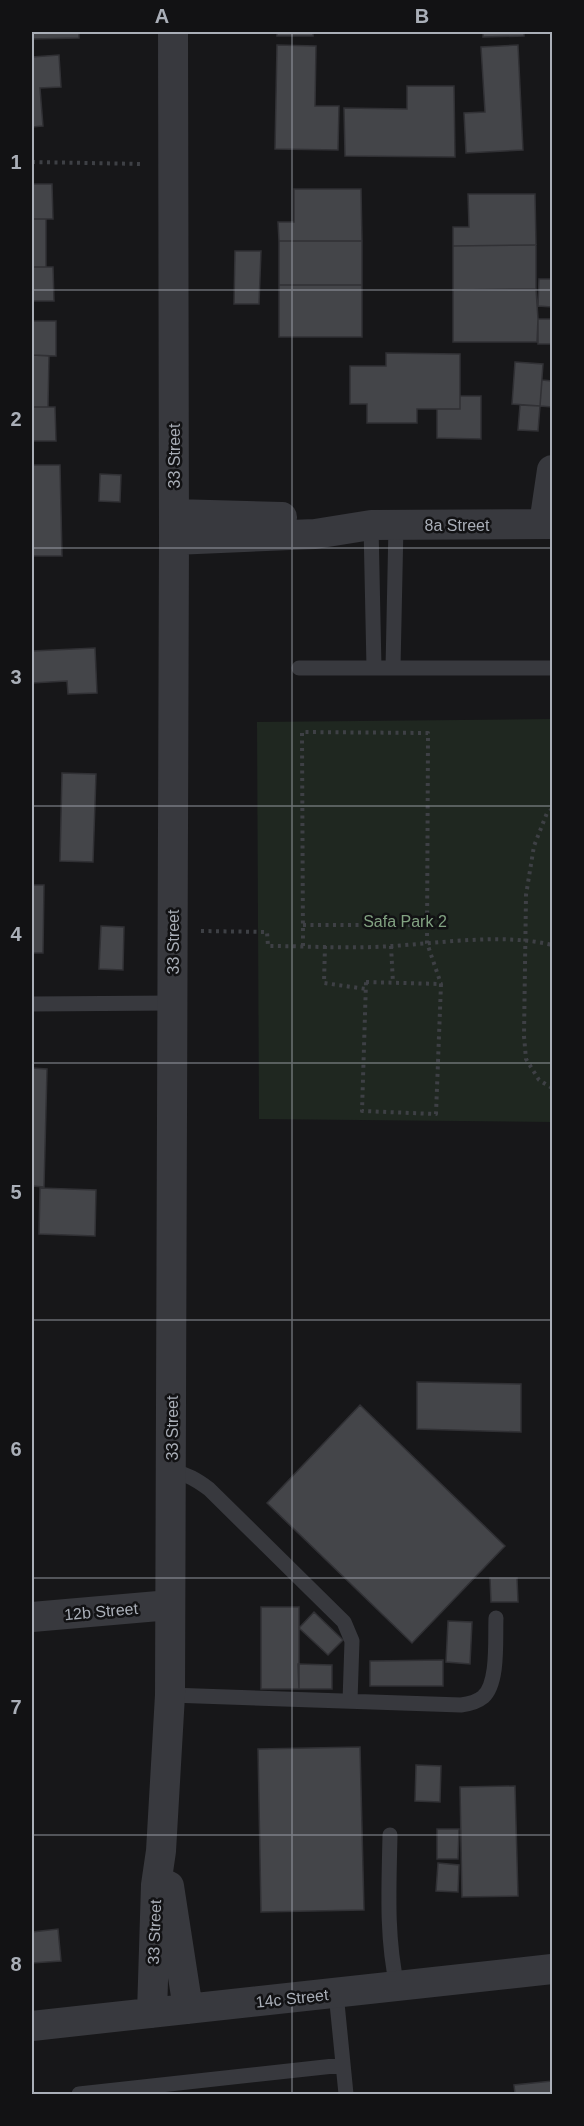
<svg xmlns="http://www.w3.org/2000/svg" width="584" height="2126" font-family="Arial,sans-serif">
<rect width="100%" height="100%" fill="#171719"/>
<path fill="#1f2720" d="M 552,719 L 552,1122 L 259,1119 L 257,722 Z"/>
<path fill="#444549" stroke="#313135" stroke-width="1.5" d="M 32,32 L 79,32 L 79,38 L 32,39 Z
M 277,32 L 313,32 L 313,36 L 277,36 Z
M 483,32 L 524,32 L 524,36 L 483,37 Z
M 277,45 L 316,46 L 315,106 L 339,106 L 338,150 L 275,149 Z
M 518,45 L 523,150 L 466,153 L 464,113 L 485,112 L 481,47 Z
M 59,55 L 61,87 L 40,88 L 43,126 L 32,127 L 32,57 Z
M 407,86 L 454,86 L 455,157 L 345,156 L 344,108 L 407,109 Z
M 32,184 L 52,184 L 53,219 L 32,219 Z
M 294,189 L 361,189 L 362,241 L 279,241 L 278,222 L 294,222 Z
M 468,194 L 535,194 L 536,245 L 453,246 L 453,227 L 469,227 Z
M 32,219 L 46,219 L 46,267 L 32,267 Z
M 279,241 L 362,241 L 362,285 L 279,285 Z
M 536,245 L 536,289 L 453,290 L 453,246 Z
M 235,251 L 261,251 L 259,304 L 234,304 Z
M 32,267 L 53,267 L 54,301 L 32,301 Z
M 539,279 L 552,279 L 552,307 L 538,306 Z
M 279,285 L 362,285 L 362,337 L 279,337 Z
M 536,289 L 538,319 L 537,342 L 453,342 L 453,290 Z
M 538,319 L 552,319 L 552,344 L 538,344 Z
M 32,321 L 56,321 L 56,356 L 32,355 Z
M 386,353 L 460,354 L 460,409 L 417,409 L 417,423 L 367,423 L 367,404 L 350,404 L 350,366 L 386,366 Z
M 32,355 L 49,356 L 48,407 L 32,407 Z
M 515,362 L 543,364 L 540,406 L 512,404 Z
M 542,380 L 552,381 L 552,407 L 540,406 Z
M 460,396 L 481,396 L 481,439 L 437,438 L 437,409 L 460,409 Z
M 520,405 L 540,406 L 538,431 L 518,430 Z
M 32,407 L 55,407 L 56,441 L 32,441 Z
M 32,465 L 60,465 L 62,556 L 32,556 Z
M 100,474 L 121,475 L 120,502 L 99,501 Z
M 95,648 L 97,693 L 68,694 L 67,681 L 32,683 L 32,651 Z
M 62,773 L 96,774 L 93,862 L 60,861 Z
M 32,885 L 44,885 L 43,953 L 32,953 Z
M 101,926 L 124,927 L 123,970 L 99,969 Z
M 32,1068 L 47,1069 L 44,1187 L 32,1186 Z
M 40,1188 L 96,1190 L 95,1236 L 39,1234 Z
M 417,1382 L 521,1384 L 521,1432 L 417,1429 Z
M 360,1405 L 505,1546 L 412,1643 L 267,1503 Z
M 490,1578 L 517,1578 L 518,1602 L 491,1602 Z
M 261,1607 L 299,1607 L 299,1689 L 261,1689 Z
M 314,1612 L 343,1640 L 328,1655 L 299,1628 Z
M 448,1621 L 472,1622 L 470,1664 L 446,1662 Z
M 443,1660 L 443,1686 L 370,1686 L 370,1661 Z
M 298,1664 L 332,1665 L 332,1689 L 299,1689 Z
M 360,1747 L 364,1910 L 261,1912 L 258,1749 Z
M 416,1765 L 441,1766 L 440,1802 L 415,1801 Z
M 515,1786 L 518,1896 L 462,1897 L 460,1787 Z
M 437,1829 L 459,1829 L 458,1859 L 437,1859 Z
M 438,1863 L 459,1865 L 458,1892 L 436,1891 Z
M 58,1929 L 61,1961 L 32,1963 L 32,1932 Z
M 552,2081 L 552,2094 L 515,2094 L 514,2085 Z"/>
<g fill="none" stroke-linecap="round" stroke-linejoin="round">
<path stroke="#3e4045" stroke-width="4" stroke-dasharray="3 4.5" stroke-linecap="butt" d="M 32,162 L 143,164
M 552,809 L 547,813 L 534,846 L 526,895 L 524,1036 L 526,1059 L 539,1080 L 552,1088
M 303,925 L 427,925
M 201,931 L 267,932 L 268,946 C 309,946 351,949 392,946 C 442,943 504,933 552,945
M 303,946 L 302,732 L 428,733 L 427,943 L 441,984
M 325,946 L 324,983 L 366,989
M 391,946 L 393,983
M 366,982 L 441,984 L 436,1114 L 362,1111 Z"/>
<path stroke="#38393e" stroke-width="15" d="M 371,525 L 374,668
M 299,668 L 552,668
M 393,668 L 396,525
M 32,1004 L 173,1003
M 172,1471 C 187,1474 197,1480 209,1489 L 344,1622 L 352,1641 L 350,1701
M 170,1695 L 461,1705 C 469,1704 477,1702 483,1697 C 499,1683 495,1638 496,1618
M 390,1835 C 389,1886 386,1936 397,1986
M 336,1993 L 346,2094
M 79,2094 L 343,2065"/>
<path stroke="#38393e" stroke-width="30" d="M 174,514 L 282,517
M 544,524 L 552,470
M 174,540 L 315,534 L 371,525 L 552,524
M 32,1617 L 170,1605
M 169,1886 L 188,2009
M 152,2013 L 156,1885 L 161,1851 L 170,1695 L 174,540 L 173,32
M 32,2026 L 552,1969"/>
</g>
<path fill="none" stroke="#aaafb8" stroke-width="1.5" stroke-opacity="0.55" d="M 292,32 L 292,2094M 32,290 L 552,290M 32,548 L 552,548M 32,806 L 552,806M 32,1063 L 552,1063M 32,1320 L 552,1320M 32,1578 L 552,1578M 32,1835 L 552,1835"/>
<g text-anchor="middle" stroke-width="5" stroke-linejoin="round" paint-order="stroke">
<g font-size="16" fill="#aaafb8" stroke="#121214">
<text transform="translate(174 456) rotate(-90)" y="6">33 Street</text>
<text x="457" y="531">8a Street</text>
<text transform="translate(173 942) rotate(-90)" y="6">33 Street</text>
<text transform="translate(172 1428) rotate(-90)" y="6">33 Street</text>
<text transform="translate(101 1611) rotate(-5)" y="6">12b Street</text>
<text transform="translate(154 1932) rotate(-88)" y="6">33 Street</text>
<text transform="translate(292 1998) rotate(-6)" y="6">14c Street</text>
</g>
<g font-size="16" fill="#82a282" stroke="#121214">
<text x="405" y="927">Safa Park 2</text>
</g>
</g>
<rect width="584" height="2126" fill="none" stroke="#121214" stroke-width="66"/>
<rect x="33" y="33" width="518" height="2060" fill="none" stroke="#aaafb8" stroke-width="2"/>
<g font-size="20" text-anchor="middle" font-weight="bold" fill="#aaafb8">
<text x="162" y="23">A</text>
<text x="422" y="23">B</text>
<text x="16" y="169">1</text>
<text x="16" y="426">2</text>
<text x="16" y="684">3</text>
<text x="16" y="941">4</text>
<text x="16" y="1199">5</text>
<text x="16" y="1456">6</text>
<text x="16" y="1714">7</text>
<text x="16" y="1971">8</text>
</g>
</svg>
